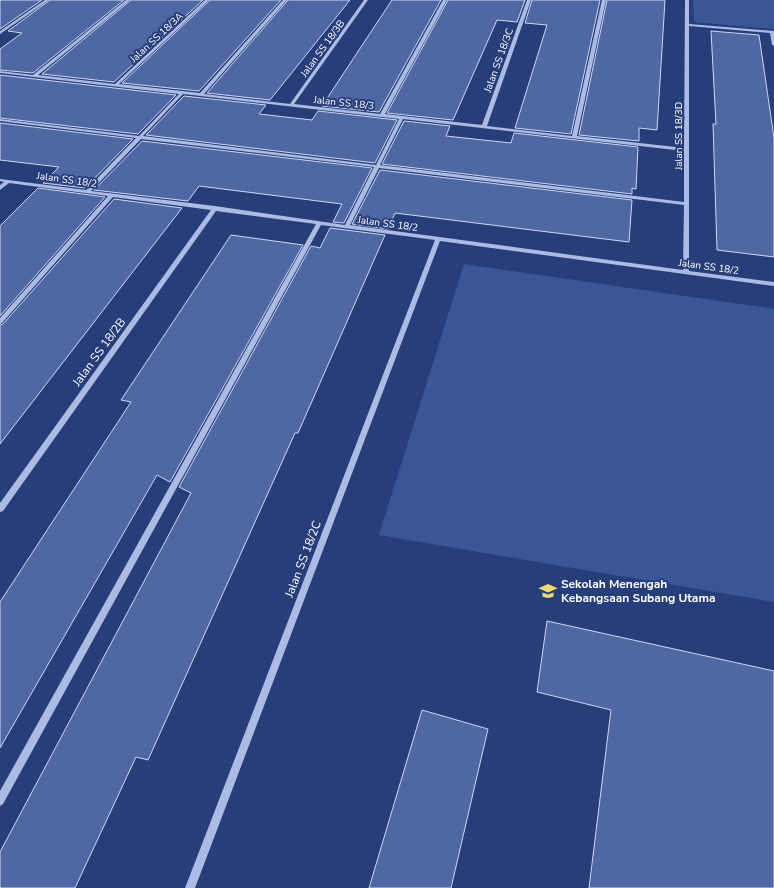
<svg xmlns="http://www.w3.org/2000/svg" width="774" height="888" font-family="'Nunito Sans',sans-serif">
<rect width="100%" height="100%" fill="#273e7a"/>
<path fill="#3b5697" d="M 693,0 L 774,0 L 774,29 L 694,22 Z
M 464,264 L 774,309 L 774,602 L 379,535 Z"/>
<path fill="#4f68a3" stroke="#cdd8f3" d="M 0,0 L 42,0 L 0,29 Z
M 50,0 L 124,0 L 33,73 L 0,70 L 0,49 L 22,33 L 8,31 Z
M 131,0 L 203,0 L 114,82 L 42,74 Z
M 210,0 L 281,0 L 199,91 L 122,83 Z
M 288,0 L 350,0 L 270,100 L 207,93 Z
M 392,0 L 441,0 L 379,112 L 322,106 Z
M 448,0 L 525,0 L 517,22 L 497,20 L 453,120 L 387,113 Z
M 532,0 L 600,0 L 571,134 L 515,128 L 547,25 L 525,23 Z
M 607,0 L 665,0 L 657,130 L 639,128 L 639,141 L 579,135 Z
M 711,31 L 759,35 L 774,138 L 774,257 L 717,250 L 713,124 L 716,124 Z
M 0,75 L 176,95 L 138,134 L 0,118 Z
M 184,96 L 266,105 L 259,114 L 312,120 L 318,111 L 397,120 L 375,163 L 146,135 Z
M 404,121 L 450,126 L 446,136 L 511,143 L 514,133 L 638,147 L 636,189 L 632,188 L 632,194 L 382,164 Z
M 0,123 L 133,139 L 85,188 L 43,183 L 59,167 L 0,160 Z
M 142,141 L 372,168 L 344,223 L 333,222 L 342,204 L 199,186 L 188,201 L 94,190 Z
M 380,170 L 632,200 L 629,242 L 395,213 L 388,229 L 352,224 Z
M 38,188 L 105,197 L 0,316 L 0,226 Z
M 114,199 L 182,208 L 0,444 L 0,325 L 3,324 Z
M 330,228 L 385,235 L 298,433 L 295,433 L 148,760 L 136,757 L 75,888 L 0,888 L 0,852 L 191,493 L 179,487 L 311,246 L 320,248 Z
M 231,235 L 303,245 L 170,482 L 157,475 L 0,748 L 0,602 L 131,402 L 121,400 Z
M 547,621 L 774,671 L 774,888 L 589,888 L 611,710 L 537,692 Z
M 422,710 L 488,729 L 451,888 L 369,888 Z"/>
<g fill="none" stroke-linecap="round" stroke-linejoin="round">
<path fill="#abbbe3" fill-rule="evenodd" d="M 45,0 L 49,0 L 0,34 L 0,31 Z
M 126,0 L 130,0 L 38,75 L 115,84 L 205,0 L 209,0 L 119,84 L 200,93 L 283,0 L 287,0 L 204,94 L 290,104 L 364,0 L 368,0 L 294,104 L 380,114 L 443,0 L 447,0 L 385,114 L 482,125 L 527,0 L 531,0 L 487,126 L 572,136 L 602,0 L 606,0 L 577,136 L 684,148 L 685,0 L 689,0 L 689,24 L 774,31 L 774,46 L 772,45 L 770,33 L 689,26 L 689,271 L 774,282 L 774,286 L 440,241 L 195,888 L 185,888 L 435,240 L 321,225 L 3,804 L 0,806 L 0,791 L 316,224 L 216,211 L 3,511 L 0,512 L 0,503 L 211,210 L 113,197 L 2,323 L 0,324 L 0,318 L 108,196 L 9,183 L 0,190 L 0,185 L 4,182 L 0,181 L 0,179 L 86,190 L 136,138 L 0,121 L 0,119 L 139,136 L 179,94 L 0,73 L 0,71 L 33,75 ZM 183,94 L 201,96 L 399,119 L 376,165 L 143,136 ZM 403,119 L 684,151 L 684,202 L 380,165 ZM 141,139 L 374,167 L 345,225 L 215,206 L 91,191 ZM 379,168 L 684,205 L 683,270 L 350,225 Z"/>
</g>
<defs>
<g id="school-bare" transform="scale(1.38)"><path d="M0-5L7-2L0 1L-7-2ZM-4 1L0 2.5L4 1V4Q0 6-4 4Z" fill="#ebdb71" stroke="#273e7a" stroke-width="2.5" paint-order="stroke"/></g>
</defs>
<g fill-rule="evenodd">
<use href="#school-bare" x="548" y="591"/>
</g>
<g text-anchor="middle" stroke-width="4" stroke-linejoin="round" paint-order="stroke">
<g font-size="10" fill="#fff" stroke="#273e7a">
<text transform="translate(156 37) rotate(-43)" y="4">Jalan SS 18/3A</text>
<text transform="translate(322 48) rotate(-54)" y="4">Jalan SS 18/3B</text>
<text transform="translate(498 60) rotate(-70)" y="4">Jalan SS 18/3C</text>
<text transform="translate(344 102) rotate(6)" y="4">Jalan SS 18/3</text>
<text transform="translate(678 136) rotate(-90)" y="4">Jalan SS 18/3D</text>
<text transform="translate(67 179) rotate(8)" y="4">Jalan SS 18/2</text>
<text transform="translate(388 223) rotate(8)" y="4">Jalan SS 18/2</text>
<text transform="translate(709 266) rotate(8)" y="4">Jalan SS 18/2</text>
</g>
<g font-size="12" fill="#fff" stroke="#273e7a">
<text transform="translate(99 352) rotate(-54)" y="4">Jalan SS 18/2B</text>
<text transform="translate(303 559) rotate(-69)" y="4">Jalan SS 18/2C</text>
</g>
<g font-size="12" font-weight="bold" fill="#fff" stroke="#273e7a" text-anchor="start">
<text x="561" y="588">Sekolah Menengah<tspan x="561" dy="14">Kebangsaan Subang Utama</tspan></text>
</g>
</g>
</svg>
